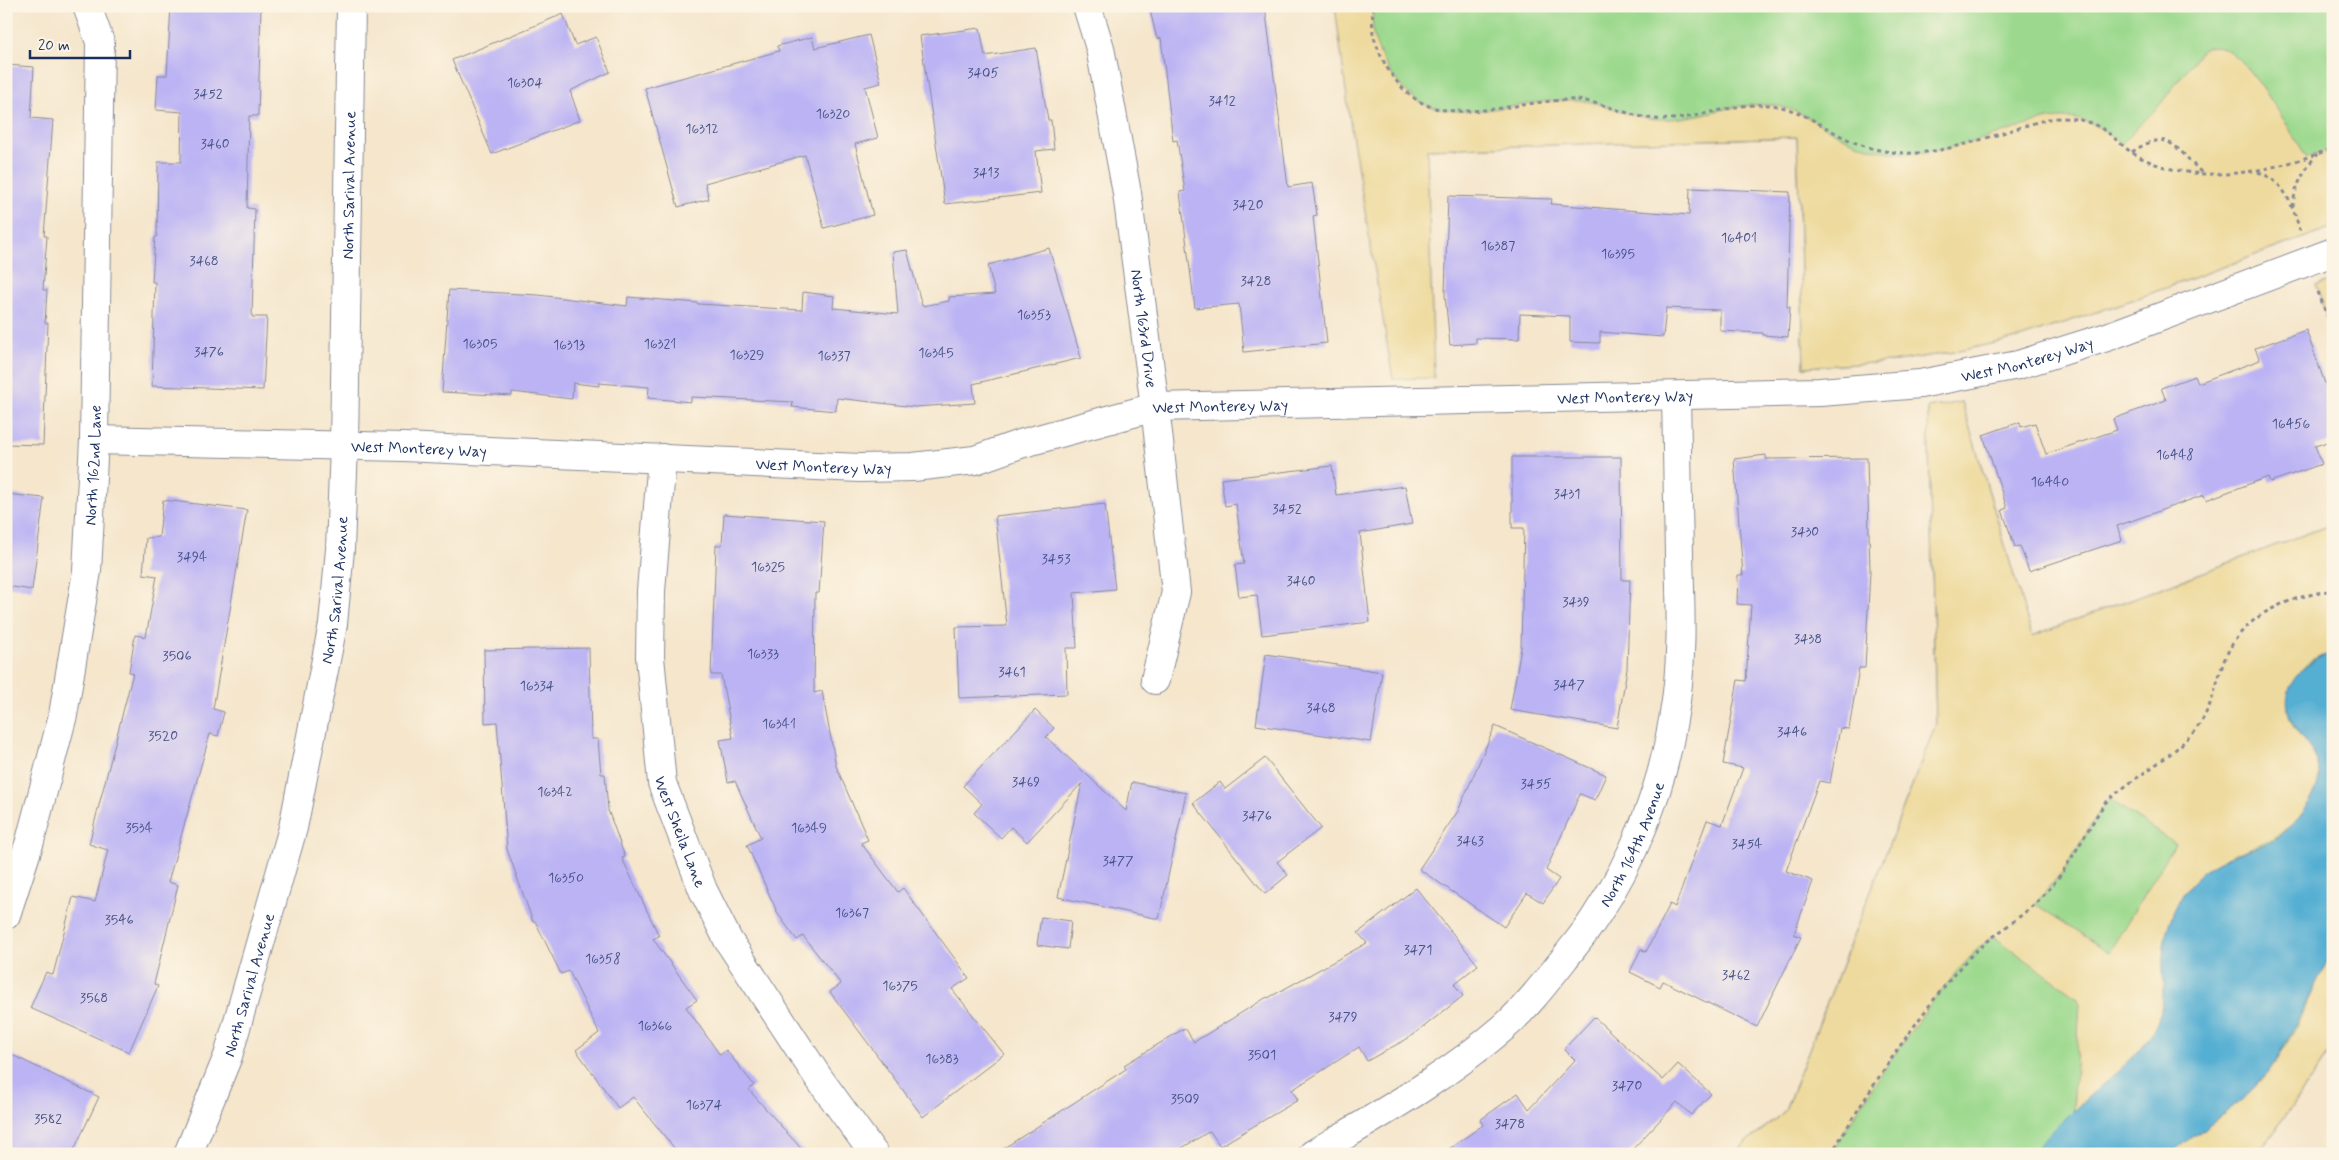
<svg xmlns="http://www.w3.org/2000/svg" width="2339" height="1160" font-family="Mynerve,sans-serif">
<rect width="100%" height="100%" fill="#fcf5e5"/>
<filter id="ink" filterUnits="userSpaceOnUse"><feTurbulence type="fractalNoise" baseFrequency=".02" numOctaves="2"/><feDisplacementMap in="SourceGraphic" scale="10" xChannelSelector="R" yChannelSelector="G"/><feConvolveMatrix kernelMatrix="1 2 1 2 8 2 1 2 1" color-interpolation-filters="sRGB"/></filter>
<filter id="wash" filterUnits="userSpaceOnUse"><feTurbulence type="fractalNoise" baseFrequency=".0096" numOctaves="4" result="noise"/><feDisplacementMap in="SourceGraphic" scale="20" xChannelSelector="R" yChannelSelector="G"/><feGaussianBlur stdDeviation="1.12" result="paint"/><feColorMatrix in="noise" values="0 0 0 0 0 0 0 0 0 0 0 0 0 0 0 0 0 1.4 0 .05"/><feComposite in="paint" operator="in"/></filter>
<g filter="url(#wash)">
<rect width="100%" height="100%" fill="#f5e6cc"/>
<path fill="#9cd98e" stroke="#5c8476" d="M 1335,6 L 2333,6 L 2333,227 L 2135,299 L 2022,337 L 1954,352 L 1890,362 L 1804,367 L 1797,137 L 1427,149 Z
M 1962,402 L 2032,636 L 2333,524 L 2333,1048 L 2258,1154 L 1733,1154 L 1785,1111 L 1936,724 L 1928,408 Z"/>
<path fill="#eeda9e" stroke="#84847e" fill-rule="evenodd" d="M 1335,6 L 1372,6 C 1373,15 1372,24 1373,33 C 1380,62 1400,95 1429,106 C 1466,120 1526,101 1566,100 C 1597,98 1625,116 1655,119 C 1694,122 1730,102 1769,105 C 1797,107 1821,126 1845,138 C 1867,149 1891,154 1915,153 C 1956,151 2008,130 2048,119 C 2082,115 2096,123 2121,144 L 2158,107 L 2202,50 C 2208,47 2213,45 2220,47 C 2247,54 2292,133 2307,158 L 2333,148 L 2333,227 L 2135,299 L 2022,337 L 1954,352 L 1890,362 L 1804,367 L 1797,137 L 1427,149 L 1434,378 L 1393,379 L 1350,122 Z
M 2333,281 L 2333,331 L 2316,286 Z
M 1962,402 L 2032,636 L 2333,524 L 2333,652 C 2310,660 2300,664 2294,688 C 2292,694 2288,703 2288,710 C 2289,740 2332,749 2315,792 C 2288,858 2221,839 2186,890 C 2173,908 2164,934 2163,957 C 2162,978 2166,1001 2158,1021 C 2143,1059 2102,1084 2073,1111 L 2080,1004 L 2077,997 L 1993,936 C 1965,959 1944,988 1922,1016 C 1889,1061 1859,1106 1831,1154 L 1733,1154 L 1785,1111 L 1936,724 L 1928,408 ZM 2109,799 L 2175,844 L 2109,952 L 2035,904 L 2065,869 L 2097,815 Z
M 2333,950 L 2333,1048 L 2258,1154 L 2169,1154 C 2203,1127 2242,1106 2269,1071 C 2297,1035 2311,989 2333,950 Z"/>
<path fill="#55afd3" stroke="#386f98" d="M 2333,652 L 2333,950 L 2281,1052 L 2269,1071 L 2242,1100 L 2169,1154 L 2031,1154 C 2048,1134 2068,1116 2087,1098 C 2112,1075 2141,1056 2156,1025 C 2166,1004 2163,979 2163,958 C 2164,929 2176,899 2195,879 C 2215,858 2240,854 2265,844 C 2287,834 2304,815 2314,794 C 2331,758 2302,747 2291,719 C 2277,686 2304,662 2333,652 Z"/>
<g id="blocks">
<path fill="#bbb3f4" d="M 171,6 L 261,6 L 258,116 L 249,116 L 247,208 L 255,209 L 252,317 L 267,317 L 263,390 L 152,386 L 155,282 L 152,282 L 155,237 L 157,237 L 158,162 L 181,162 L 182,112 L 156,110 L 158,75 L 167,75 Z
M 1149,6 L 1265,6 L 1288,187 L 1312,183 L 1317,215 L 1313,216 L 1327,343 L 1244,352 L 1239,304 L 1195,308 L 1180,192 L 1185,191 L 1177,140 L 1173,141 L 1161,38 L 1157,39 Z
M 563,14 L 575,45 L 596,37 L 610,72 L 570,91 L 580,120 L 492,154 L 452,60 Z
M 980,28 L 985,56 L 1036,48 L 1048,120 L 1051,120 L 1054,149 L 1036,151 L 1041,193 L 945,204 L 920,36 Z
M 869,35 L 881,83 L 865,87 L 878,138 L 855,144 L 873,215 L 824,228 L 805,155 L 705,183 L 709,199 L 678,207 L 645,88 L 779,51 L 777,46 L 812,37 L 815,48 Z
M 6,65 L 34,67 L 31,118 L 53,120 L 44,236 L 47,236 L 43,290 L 47,290 L 45,323 L 48,323 L 43,445 L 6,444 Z
M 1690,188 L 1790,192 L 1787,307 L 1790,307 L 1788,337 L 1763,335 L 1763,333 L 1720,331 L 1720,310 L 1666,308 L 1663,337 L 1600,332 L 1600,343 L 1570,342 L 1570,316 L 1520,314 L 1519,339 L 1476,338 L 1476,343 L 1450,345 L 1445,295 L 1448,196 L 1552,199 L 1551,204 L 1689,215 Z
M 1049,248 L 1081,358 L 973,384 L 975,403 L 915,407 L 837,398 L 836,411 L 792,407 L 793,402 L 691,397 L 691,402 L 648,398 L 649,387 L 599,383 L 599,386 L 573,383 L 572,399 L 512,392 L 512,396 L 442,392 L 449,290 L 538,295 L 627,306 L 628,297 L 698,303 L 698,304 L 802,310 L 803,292 L 834,296 L 833,308 L 898,314 L 893,252 L 907,250 L 922,306 L 949,301 L 949,297 L 995,294 L 988,265 Z
M 2306,330 L 2333,406 L 2333,440 L 2315,446 L 2322,464 L 2270,482 L 2268,477 L 2206,500 L 2204,495 L 2117,526 L 2122,540 L 2029,571 L 2020,546 L 2015,547 L 2002,510 L 2007,508 L 1983,435 L 2020,422 L 2021,427 L 2035,423 L 2046,454 L 2117,430 L 2113,419 L 2166,400 L 2161,388 L 2195,376 L 2198,383 L 2260,360 L 2255,348 Z
M 1766,455 L 1766,459 L 1867,458 L 1870,571 L 1865,668 L 1859,668 L 1849,729 L 1840,728 L 1830,783 L 1819,781 L 1786,871 L 1813,881 L 1794,934 L 1801,937 L 1757,1027 L 1663,981 L 1660,987 L 1630,972 L 1641,949 L 1646,952 L 1670,904 L 1675,907 L 1707,820 L 1722,825 L 1743,768 L 1723,764 L 1738,680 L 1746,681 L 1751,605 L 1737,604 L 1738,575 L 1743,575 L 1734,459 Z
M 1512,457 L 1621,457 L 1622,580 L 1630,580 L 1627,669 L 1617,728 L 1510,710 L 1521,648 L 1524,528 L 1512,528 Z
M 1332,466 L 1336,495 L 1405,486 L 1412,524 L 1360,533 L 1370,622 L 1262,635 L 1257,595 L 1239,597 L 1235,565 L 1244,564 L 1236,504 L 1225,506 L 1221,479 Z
M 6,494 L 44,498 L 32,590 L 6,586 Z
M 163,500 L 247,510 L 213,709 L 224,712 L 218,736 L 210,734 L 168,882 L 178,885 L 154,984 L 158,986 L 129,1052 L 30,1008 L 46,972 L 53,975 L 73,897 L 95,902 L 108,850 L 89,844 L 133,673 L 129,672 L 135,635 L 146,637 L 157,576 L 143,574 L 146,538 L 159,537 Z
M 1105,504 L 1115,589 L 1074,593 L 1077,648 L 1066,648 L 1067,694 L 959,698 L 956,627 L 1007,626 L 995,516 Z
M 724,514 L 824,521 L 819,593 L 815,593 L 814,693 L 822,691 L 836,766 L 868,840 L 861,843 L 898,892 L 903,888 L 969,978 L 952,989 L 1004,1054 L 923,1117 L 830,992 L 841,984 L 803,936 L 797,940 L 778,914 L 747,845 L 761,838 L 735,781 L 728,782 L 720,740 L 733,738 L 721,675 L 711,675 L 716,545 L 722,545 Z
M 589,648 L 591,739 L 598,739 L 601,774 L 605,774 L 608,810 L 625,857 L 622,858 L 659,936 L 653,939 L 697,1000 L 686,1007 L 720,1055 L 726,1050 L 754,1085 L 749,1090 L 806,1154 L 679,1154 L 633,1097 L 618,1108 L 576,1050 L 599,1033 L 569,971 L 561,974 L 535,921 L 533,922 L 507,849 L 497,722 L 485,723 L 484,650 Z
M 1266,654 L 1382,672 L 1371,742 L 1256,725 Z
M 1035,710 L 1054,728 L 1046,737 L 1126,811 L 1132,782 L 1186,793 L 1159,919 L 1058,897 L 1082,783 L 1027,842 L 1011,827 L 1001,838 L 974,813 L 982,804 L 963,786 Z
M 1495,726 L 1606,775 L 1595,800 L 1580,794 L 1546,870 L 1559,879 L 1543,903 L 1527,893 L 1504,927 L 1419,869 L 1458,811 Z
M 1265,758 L 1321,828 L 1277,862 L 1288,875 L 1265,894 L 1193,803 L 1220,782 L 1225,789 Z
M 1416,888 L 1478,965 L 1454,984 L 1463,996 L 1412,1036 L 1367,1061 L 1359,1047 L 1292,1090 L 1298,1100 L 1220,1146 L 1210,1131 L 1172,1154 L 995,1154 L 1126,1069 L 1124,1065 L 1185,1028 L 1194,1042 L 1267,997 L 1268,998 L 1367,943 L 1358,933 Z
M 1041,917 L 1071,921 L 1068,949 L 1037,945 Z
M 1594,1017 L 1663,1080 L 1678,1064 L 1711,1094 L 1691,1115 L 1677,1102 L 1628,1154 L 1442,1154 L 1483,1125 L 1480,1120 L 1518,1093 L 1529,1109 L 1575,1060 L 1564,1049 Z
M 6,1052 L 99,1097 L 72,1154 L 6,1154 Z"/>
</g>
</g>
<g filter="url(#ink)">
<use href="#blocks" fill-opacity="0" stroke="#888a95" stroke-width="1"/>
<g fill="none" stroke-linecap="round" stroke-linejoin="round">
<g stroke="#888a95" stroke-width="30">
<g id="minor">
<path id="s1" d="M 1087,6 L 1100,48 L 1127,193 L 1155,407 L 1176,592 L 1155,680"/>
<path id="s2" d="M 94,440 L 404,447 L 860,468 L 913,467 L 975,460 L 1020,444 L 1155,407 L 1820,392 L 1920,384 L 2018,365 L 2107,337 L 2333,252"/>
<path id="s3" d="M 662,458 L 651,591 L 650,657 L 662,783 L 703,890 L 728,940 L 818,1077 L 874,1154"/>
<path id="s4" d="M 6,915 L 30,841 L 63,715 L 87,571 L 94,440 L 100,42 L 87,6"/>
<path id="s5" d="M 1313,1154 C 1379,1115 1445,1078 1503,1028 C 1526,1008 1545,983 1564,959 C 1574,946 1585,933 1594,919 C 1633,861 1662,790 1673,720 C 1683,666 1681,611 1679,556 C 1678,502 1677,449 1676,396"/>
</g>
</g>
<g stroke="#888a95" stroke-width="30">
<g id="tertiary">
<path id="s6" d="M 188,1154 L 228,1056 L 293,828 L 333,624 L 340,549 L 344,446 L 351,6"/>
</g>
</g>
<path stroke="#888a95" stroke-width="3" stroke-dasharray="4 4" stroke-linecap="butt" d="M 1372,6 C 1373,15 1372,24 1373,33 C 1380,62 1400,95 1429,106 C 1466,120 1526,101 1566,100 C 1597,98 1625,116 1655,119 C 1694,122 1730,102 1769,105 C 1797,107 1821,126 1845,138 C 1867,149 1891,154 1915,153 C 1956,151 2008,130 2048,119 C 2073,116 2093,120 2112,136 C 2120,143 2127,150 2136,155 C 2198,189 2271,172 2333,148
M 2132,152 C 2169,127 2175,147 2202,173
M 2258,172 C 2285,181 2292,205 2300,230
M 2293,207 C 2294,187 2305,169 2317,154
M 2318,292 L 2333,331
M 1831,1154 C 1870,1089 1912,1024 1961,966 C 1985,939 2017,922 2042,897 C 2069,869 2084,834 2105,803 C 2132,778 2167,761 2192,734 C 2211,713 2215,687 2224,661 C 2242,614 2287,598 2333,590"/>
<use href="#minor" stroke="#fff" stroke-width="28"/>
<use href="#tertiary" stroke="#fff" stroke-width="28"/>
</g>
</g>
<g text-anchor="middle" stroke-width="5" stroke-linejoin="round" paint-order="stroke">
<g font-size="14" fill="#435084">
<text x="983" y="77">3405</text>
<text x="525" y="87">16304</text>
<text x="208" y="98">3452</text>
<text x="1222" y="105">3412</text>
<text x="833" y="118">16320</text>
<text x="702" y="133">16312</text>
<text x="215" y="148">3460</text>
<text x="986" y="177">3413</text>
<text x="1248" y="209">3420</text>
<text x="1739" y="242">16401</text>
<text x="1498" y="250">16387</text>
<text x="1618" y="258">16395</text>
<text x="204" y="265">3468</text>
<text x="1256" y="285">3428</text>
<text x="1034" y="319">16353</text>
<text x="480" y="348">16305</text>
<text x="660" y="348">16321</text>
<text x="569" y="349">16313</text>
<text x="209" y="356">3476</text>
<text x="936" y="357">16345</text>
<text x="747" y="359">16329</text>
<text x="834" y="360">16337</text>
<text x="2291" y="428">16456</text>
<text x="2175" y="459">16448</text>
<text x="2050" y="486">16440</text>
<text x="1567" y="498">3431</text>
<text x="1287" y="513">3452</text>
<text x="1805" y="536">3430</text>
<text x="192" y="561">3494</text>
<text x="1056" y="563">3453</text>
<text x="768" y="571">16325</text>
<text x="1301" y="585">3460</text>
<text x="1576" y="606">3439</text>
<text x="1808" y="643">3438</text>
<text x="763" y="658">16333</text>
<text x="177" y="660">3506</text>
<text x="1012" y="676">3461</text>
<text x="1569" y="689">3447</text>
<text x="537" y="690">16334</text>
<text x="1321" y="712">3468</text>
<text x="779" y="728">16341</text>
<text x="1792" y="736">3446</text>
<text x="163" y="740">3520</text>
<text x="1026" y="786">3469</text>
<text x="1536" y="788">3455</text>
<text x="555" y="796">16342</text>
<text x="1257" y="820">3476</text>
<text x="139" y="832">3534</text>
<text x="809" y="832">16349</text>
<text x="1470" y="845">3463</text>
<text x="1747" y="848">3454</text>
<text x="1118" y="865">3477</text>
<text x="566" y="882">16350</text>
<text x="852" y="917">16367</text>
<text x="119" y="924">3546</text>
<text x="1418" y="954">3471</text>
<text x="603" y="963">16358</text>
<text x="1736" y="979">3462</text>
<text x="900" y="990">16375</text>
<text x="94" y="1002">3568</text>
<text x="1343" y="1021">3479</text>
<text x="655" y="1030">16366</text>
<text x="1262" y="1059">3501</text>
<text x="942" y="1063">16383</text>
<text x="1627" y="1090">3470</text>
<text x="1185" y="1103">3509</text>
<text x="704" y="1109">16374</text>
<text x="48" y="1123">3582</text>
<text x="1510" y="1128">3478</text>
</g>
<g font-size="16" fill="#1b2f5e" stroke="#fcf5e5">
<text dy="6" stroke="none"><textPath href="#s6" startOffset="990">North Sarival Avenue</textPath></text>
<text dy="6" stroke="none"><textPath href="#s1" startOffset="328">North 163rd Drive</textPath></text>
<text dy="6" stroke="none"><textPath href="#s2" startOffset="1945">West Monterey Way</textPath></text>
<text dy="6" stroke="none"><textPath href="#s2" startOffset="1540">West Monterey Way</textPath></text>
<text dy="6" stroke="none"><textPath href="#s2" startOffset="1135">West Monterey Way</textPath></text>
<text dy="6" stroke="none"><textPath href="#s2" startOffset="325">West Monterey Way</textPath></text>
<text dy="6" stroke="none"><textPath href="#s4" startOffset="460">North 162nd Lane</textPath></text>
<text dy="6" stroke="none"><textPath href="#s2" startOffset="730">West Monterey Way</textPath></text>
<text dy="6" stroke="none"><textPath href="#s6" startOffset="585">North Sarival Avenue</textPath></text>
<text dy="6" stroke="none"><textPath href="#s3" startOffset="378">West Sheila Lane</textPath></text>
<text dy="6" stroke="none"><textPath href="#s5" startOffset="455">North 164th Avenue</textPath></text>
<text dy="6" stroke="none"><textPath href="#s6" startOffset="180">North Sarival Avenue</textPath></text>
</g>
</g>
<rect width="2339" height="1160" fill="none" stroke="#fcf5e5" stroke-width="25"/>
<path d="M30 50v8h100v-8" fill="none" stroke="#1b2f5e" stroke-width="2.5"/>
<text x="38" y="50" font-size="15" fill="#1b2f5e" stroke="#fcf5e5" stroke-width="4" paint-order="stroke">20 m</text>
</svg>
